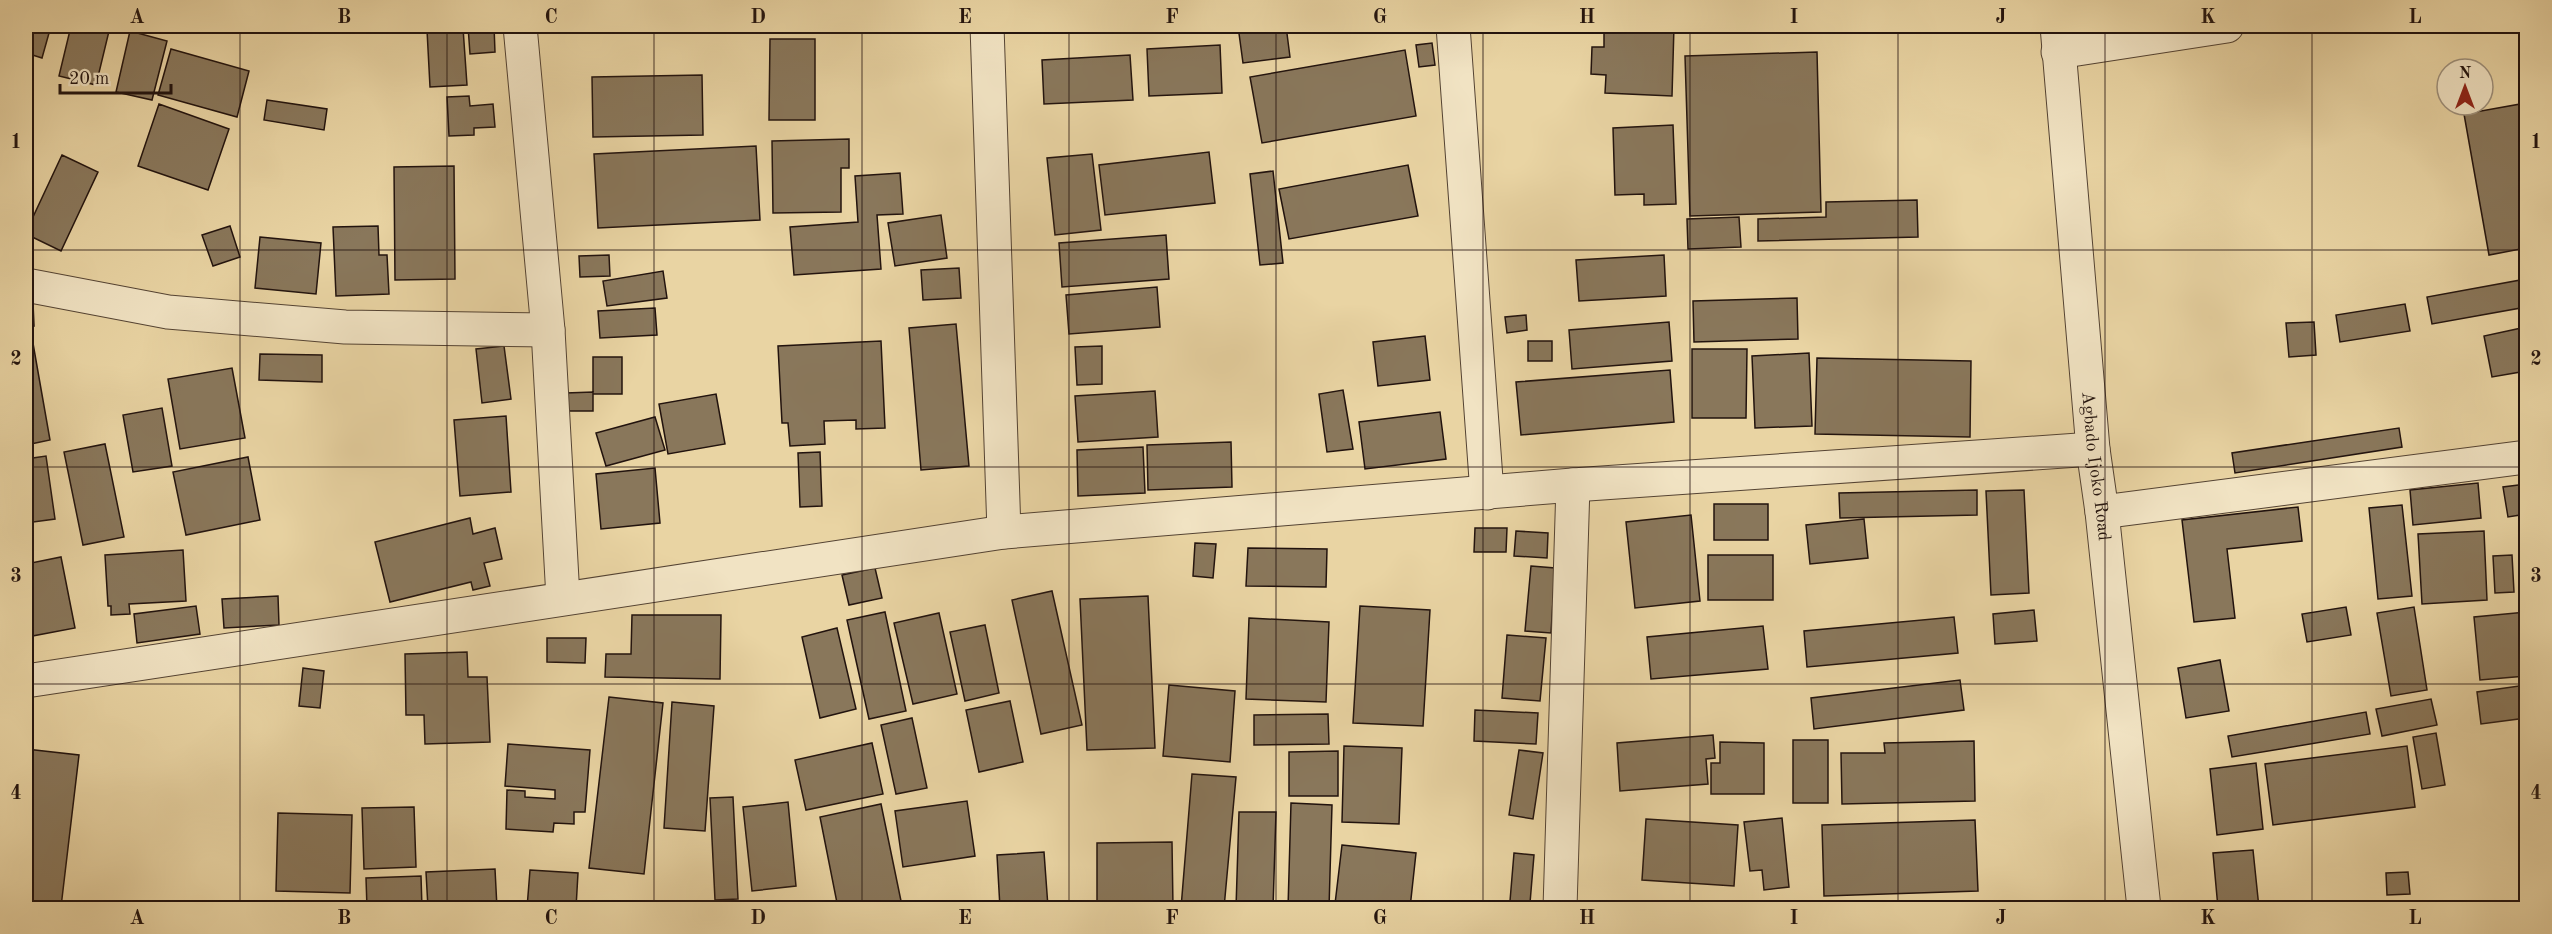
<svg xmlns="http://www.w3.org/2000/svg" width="2552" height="934" font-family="'Old Standard TT',serif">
<rect width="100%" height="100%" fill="#e9d4a3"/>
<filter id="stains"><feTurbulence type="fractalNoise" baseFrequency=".00333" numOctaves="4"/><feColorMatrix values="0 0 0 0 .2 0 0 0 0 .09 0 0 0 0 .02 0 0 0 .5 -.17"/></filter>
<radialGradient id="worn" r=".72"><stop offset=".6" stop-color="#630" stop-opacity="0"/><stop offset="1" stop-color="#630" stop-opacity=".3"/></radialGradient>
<path fill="#89775b" stroke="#22130e" stroke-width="1.5" d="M 26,26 L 51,26 L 42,58 L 26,53 Z
M 71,26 L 110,27 L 96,85 L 59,76 Z
M 468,26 L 494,26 L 495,52 L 470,54 Z
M 541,26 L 591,26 L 591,30 L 541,33 Z
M 1238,26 L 1286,26 L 1290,57 L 1243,63 Z
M 1604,26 L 1674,26 L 1672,96 L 1605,93 L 1606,75 L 1591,74 L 1592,47 L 1604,47 Z
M 463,28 L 467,85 L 430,87 L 427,30 Z
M 130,31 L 167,41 L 152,100 L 116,92 Z
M 770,39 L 815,39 L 815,120 L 769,120 Z
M 1432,43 L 1435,65 L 1419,67 L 1416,45 Z
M 1220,45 L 1222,93 L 1149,96 L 1147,49 Z
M 171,49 L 249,71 L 237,117 L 158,95 Z
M 1405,50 L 1416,116 L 1262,143 L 1250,77 Z
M 1817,52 L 1821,212 L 1690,216 L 1685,56 Z
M 1130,55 L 1133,100 L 1044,104 L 1042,60 Z
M 702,75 L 703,135 L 593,137 L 592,77 Z
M 469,96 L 470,106 L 493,104 L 495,127 L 474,128 L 474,135 L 449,136 L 447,97 Z
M 267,100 L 327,109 L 324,130 L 264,120 Z
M 2526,103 L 2526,248 L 2489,255 L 2464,114 Z
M 159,104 L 229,129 L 208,190 L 138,166 Z
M 1673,125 L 1676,204 L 1644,205 L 1644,194 L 1615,195 L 1613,128 Z
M 849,139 L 849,168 L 841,168 L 841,212 L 773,213 L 772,141 Z
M 756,146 L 760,220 L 598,228 L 594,154 Z
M 1209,152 L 1215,203 L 1105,215 L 1099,165 Z
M 1092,154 L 1101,230 L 1055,235 L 1047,158 Z
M 62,155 L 98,172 L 61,251 L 26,234 L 26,232 Z
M 1408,165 L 1418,216 L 1289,239 L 1279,189 Z
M 454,166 L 455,279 L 395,280 L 394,167 Z
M 1273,171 L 1283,263 L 1260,265 L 1250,174 Z
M 900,173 L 903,214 L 877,215 L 881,269 L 794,275 L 790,227 L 858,222 L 855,176 Z
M 1917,200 L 1918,237 L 1758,241 L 1758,219 L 1826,217 L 1826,202 Z
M 941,215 L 947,258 L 895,266 L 888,223 Z
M 1739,217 L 1741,247 L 1688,249 L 1687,219 Z
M 230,226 L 240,257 L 213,266 L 202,235 Z
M 378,226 L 379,255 L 387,255 L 389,294 L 336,296 L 333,227 Z
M 1166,235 L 1169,279 L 1062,287 L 1059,243 Z
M 260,237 L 321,243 L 316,294 L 255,288 Z
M 609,255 L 610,276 L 580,277 L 579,256 Z
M 1664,255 L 1666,296 L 1579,301 L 1576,260 Z
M 959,268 L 961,298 L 923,300 L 921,270 Z
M 663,271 L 667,298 L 607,306 L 603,281 Z
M 2526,279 L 2526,307 L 2432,324 L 2427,297 Z
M 1157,287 L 1160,327 L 1069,334 L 1066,295 Z
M 1797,298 L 1798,339 L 1694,342 L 1693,301 Z
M 26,303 L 33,303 L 34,326 L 26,327 Z
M 2405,304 L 2410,331 L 2340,342 L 2336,315 Z
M 655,308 L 657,335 L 600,338 L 598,311 Z
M 1526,315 L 1527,330 L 1507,333 L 1505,317 Z
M 1669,322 L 1672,361 L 1572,369 L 1569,330 Z
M 2314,322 L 2316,355 L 2289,357 L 2286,323 Z
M 956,324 L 969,466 L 921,470 L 909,328 Z
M 2526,327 L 2526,371 L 2492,377 L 2484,336 Z
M 31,332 L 50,440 L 26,445 L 26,333 Z
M 1425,336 L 1430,380 L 1378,386 L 1373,342 Z
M 881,341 L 885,428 L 856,429 L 856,420 L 824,421 L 825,444 L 790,446 L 788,423 L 782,423 L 778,346 Z
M 1528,341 L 1552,341 L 1552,361 L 1528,361 Z
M 504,346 L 511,399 L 482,403 L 476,349 Z
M 1102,346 L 1102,384 L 1077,385 L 1075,347 Z
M 1692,349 L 1747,349 L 1746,418 L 1692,418 Z
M 1809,353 L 1812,426 L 1755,428 L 1752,356 Z
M 260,354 L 322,355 L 322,382 L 259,380 Z
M 593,357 L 622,357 L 622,394 L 593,394 Z
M 1817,358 L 1971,361 L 1970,437 L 1815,434 Z
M 232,368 L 245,438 L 180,449 L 168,379 Z
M 1670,370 L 1674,422 L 1521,435 L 1516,382 Z
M 2526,378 L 2526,413 L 2524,414 L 2519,379 Z
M 1343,390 L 1353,449 L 1327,452 L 1319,394 Z
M 1155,391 L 1158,437 L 1078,442 L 1075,396 Z
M 593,392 L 593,411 L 567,411 L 566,393 Z
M 716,394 L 725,444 L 668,454 L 659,404 Z
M 162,408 L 172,466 L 133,472 L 123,415 Z
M 1440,412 L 1446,459 L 1365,469 L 1359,422 Z
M 506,416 L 511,492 L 460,496 L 454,420 Z
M 655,417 L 665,450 L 606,466 L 596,433 Z
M 2399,428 L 2402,447 L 2235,473 L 2232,453 Z
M 1231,442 L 1232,487 L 1148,490 L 1147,445 Z
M 105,444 L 124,537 L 83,545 L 64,452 Z
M 1143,447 L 1145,493 L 1078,496 L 1077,450 Z
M 820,452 L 822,506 L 800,507 L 798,453 Z
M 46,456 L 55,519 L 26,523 L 26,459 Z
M 248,457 L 260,520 L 186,535 L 173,472 Z
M 655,468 L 660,523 L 601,529 L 596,474 Z
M 2478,483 L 2481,518 L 2413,525 L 2410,490 Z
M 2526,484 L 2526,514 L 2508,517 L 2503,487 Z
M 1977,490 L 1977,515 L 1840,518 L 1839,493 Z
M 2024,490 L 2029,593 L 1991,595 L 1986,491 Z
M 1714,504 L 1768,504 L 1768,540 L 1714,540 Z
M 2402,505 L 2412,596 L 2378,599 L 2369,508 Z
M 2298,507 L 2302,541 L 2227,549 L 2235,618 L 2194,622 L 2182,520 Z
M 1691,515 L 1700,601 L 1635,608 L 1626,522 Z
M 470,518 L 473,534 L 495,528 L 502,559 L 484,563 L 490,586 L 473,590 L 471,582 L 390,602 L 375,542 Z
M 1864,519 L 1868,558 L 1810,564 L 1806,525 Z
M 1475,528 L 1507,528 L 1506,552 L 1474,552 Z
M 1516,531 L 1548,533 L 1547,558 L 1514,556 Z
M 2484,531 L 2487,600 L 2422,604 L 2418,534 Z
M 1195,543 L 1216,544 L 1213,578 L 1193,576 Z
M 1248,548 L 1327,549 L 1326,587 L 1246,586 Z
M 183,550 L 186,601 L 129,604 L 130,614 L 111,615 L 111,606 L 108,606 L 105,555 Z
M 1708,555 L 1773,555 L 1773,600 L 1708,600 Z
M 2512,555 L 2514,592 L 2495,593 L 2493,556 Z
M 61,557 L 75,628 L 27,637 L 26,564 Z
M 1531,566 L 1555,568 L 1551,633 L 1525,631 Z
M 875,568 L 882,598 L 849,605 L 842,575 Z
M 1052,591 L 1082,725 L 1041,734 L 1012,600 Z
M 278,596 L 279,625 L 224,628 L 222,599 Z
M 1148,596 L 1155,748 L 1087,750 L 1080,599 Z
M 196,606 L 200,634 L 137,643 L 134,614 Z
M 1360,606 L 1430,610 L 1423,726 L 1353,723 Z
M 2346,607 L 2351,635 L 2307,642 L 2302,614 Z
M 2414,607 L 2427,690 L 2391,696 L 2377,613 Z
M 2034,610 L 2037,641 L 1995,644 L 1993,614 Z
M 885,612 L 906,711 L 869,719 L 847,620 Z
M 2526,612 L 2526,676 L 2480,680 L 2474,617 Z
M 939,613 L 957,694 L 913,704 L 894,623 Z
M 632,615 L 721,615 L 720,679 L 605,677 L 606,654 L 631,654 Z
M 1954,617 L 1958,653 L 1807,667 L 1804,631 Z
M 1249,618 L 1329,622 L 1326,702 L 1246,699 Z
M 985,625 L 999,693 L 965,701 L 950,632 Z
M 1763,626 L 1768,669 L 1651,679 L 1647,637 Z
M 837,628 L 856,709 L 820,718 L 802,637 Z
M 1507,635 L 1546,638 L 1540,701 L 1502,698 Z
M 547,638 L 586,638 L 585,663 L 547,662 Z
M 467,652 L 468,677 L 487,677 L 490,742 L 425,744 L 424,715 L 406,715 L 405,654 Z
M 2220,660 L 2229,711 L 2186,718 L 2178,668 Z
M 303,668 L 324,671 L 320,708 L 299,706 Z
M 1960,680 L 1964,710 L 1814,729 L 1811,698 Z
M 1169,685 L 1235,691 L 1230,762 L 1163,756 Z
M 2526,685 L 2526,718 L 2481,724 L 2477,692 Z
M 609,697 L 663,703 L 644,874 L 589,868 Z
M 2431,699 L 2437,725 L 2382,736 L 2376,709 Z
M 1010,701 L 1023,762 L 979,772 L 966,710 Z
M 672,702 L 714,706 L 705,831 L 664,828 Z
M 1475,710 L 1538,713 L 1536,744 L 1474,741 Z
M 2366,712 L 2370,734 L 2232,757 L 2228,736 Z
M 1328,714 L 1329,744 L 1254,745 L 1254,715 Z
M 912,718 L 927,788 L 896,794 L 881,725 Z
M 2436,733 L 2445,785 L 2422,789 L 2413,737 Z
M 1713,735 L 1715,758 L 1706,759 L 1708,784 L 1620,791 L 1617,743 Z
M 1793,740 L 1828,740 L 1828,803 L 1793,803 Z
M 1974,741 L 1975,801 L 1842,804 L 1841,753 L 1885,753 L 1884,743 Z
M 1720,742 L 1764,743 L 1764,794 L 1711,794 L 1711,763 L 1720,763 Z
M 872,743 L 883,794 L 806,810 L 795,760 Z
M 508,744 L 590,750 L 585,812 L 574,812 L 574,824 L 554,823 L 553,832 L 506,829 L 507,790 L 525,791 L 525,797 L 555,799 L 555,790 L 505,786 Z
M 1344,746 L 1402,748 L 1399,824 L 1342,822 Z
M 2407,746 L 2415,807 L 2273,825 L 2265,764 Z
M 26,749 L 79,755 L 61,907 L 26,903 Z
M 1519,750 L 1543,753 L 1533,819 L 1509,815 Z
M 1338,751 L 1338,796 L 1289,796 L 1289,752 Z
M 2256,763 L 2263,829 L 2217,835 L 2210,769 Z
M 1192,774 L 1236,777 L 1224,908 L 1181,908 Z
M 733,797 L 738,899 L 715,900 L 710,798 Z
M 967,801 L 975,856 L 903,867 L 895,811 Z
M 788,802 L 796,886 L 752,891 L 743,807 Z
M 1291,803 L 1332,805 L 1329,908 L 1288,908 Z
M 881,804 L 901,901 L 861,908 L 838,908 L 820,817 Z
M 414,807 L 416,867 L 364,869 L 362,808 Z
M 1239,812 L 1276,812 L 1273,908 L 1236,908 Z
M 278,813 L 352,815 L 350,893 L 276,891 Z
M 1782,818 L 1789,887 L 1764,890 L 1762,870 L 1750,871 L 1744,822 Z
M 1646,819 L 1738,825 L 1734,886 L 1642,880 Z
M 1975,820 L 1978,891 L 1824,896 L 1822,825 Z
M 1172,842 L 1173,907 L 1097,908 L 1097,843 Z
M 1342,845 L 1416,853 L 1410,908 L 1372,908 L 1335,904 Z
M 2253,850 L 2259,908 L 2218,908 L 2213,853 Z
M 1044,852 L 1048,907 L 1000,908 L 997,855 Z
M 1514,853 L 1534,855 L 1530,903 L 1510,901 Z
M 495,869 L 497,908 L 428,908 L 426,872 Z
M 530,870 L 578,873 L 576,908 L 527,908 Z
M 2408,872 L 2410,894 L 2387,895 L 2386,873 Z
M 421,876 L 422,908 L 367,908 L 366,878 Z
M 2390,901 L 2411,901 L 2411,908 L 2390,908 Z
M 2487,904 L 2487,908 L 2458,908 L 2458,905 Z"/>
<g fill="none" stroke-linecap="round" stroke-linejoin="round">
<g stroke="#544333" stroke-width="35">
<g id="minor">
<path d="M 520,26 L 548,330 L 563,598"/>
<path d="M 987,26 L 1004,532"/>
<path d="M 1453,26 L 1487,493"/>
<path id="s1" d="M 2057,26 L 2093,449 L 2102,512 L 2144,908"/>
<path d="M 2058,52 L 2227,26"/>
<path d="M 26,285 L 168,312 L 345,327 L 548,330"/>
<path d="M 2102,512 L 2526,457"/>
<path d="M 26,681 L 1004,532 L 1573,485 L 2093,449"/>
<path d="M 1560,908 L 1573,485"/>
</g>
</g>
<use href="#minor" stroke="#f1e3c3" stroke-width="33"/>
</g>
<path fill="none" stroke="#22130e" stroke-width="1.5" stroke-opacity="0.55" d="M 240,26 L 240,908M 447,26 L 447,908M 654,26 L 654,908M 862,26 L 862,908M 1069,26 L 1069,908M 1276,26 L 1276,908M 1483,26 L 1483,908M 1690,26 L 1690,908M 1898,26 L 1898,908M 2105,26 L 2105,908M 2312,26 L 2312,908M 26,250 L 2526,250M 26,467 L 2526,467M 26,684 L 2526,684"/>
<g text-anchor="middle" stroke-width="4.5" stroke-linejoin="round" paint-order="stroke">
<g font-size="18" fill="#22130e" stroke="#f1e3c3">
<text dy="6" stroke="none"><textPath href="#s1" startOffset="442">Agbado Ijoko Road</textPath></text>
</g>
</g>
<rect width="2552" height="934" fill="none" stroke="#e9d4a3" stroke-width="66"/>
<g transform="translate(2465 87)"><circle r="28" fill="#f1e3c3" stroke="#9e907b" stroke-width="1.5"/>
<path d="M0-4.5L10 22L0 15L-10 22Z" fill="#8f2418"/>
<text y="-9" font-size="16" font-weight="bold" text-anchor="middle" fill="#22130e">N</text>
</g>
<path d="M60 84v9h111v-9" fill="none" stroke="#22130e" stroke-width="3"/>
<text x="69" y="84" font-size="18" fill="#22130e" stroke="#f1e3c3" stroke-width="4.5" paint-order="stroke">20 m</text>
<rect x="33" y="33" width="2486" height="868" fill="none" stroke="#22130e" stroke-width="2"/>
<g font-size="20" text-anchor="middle" font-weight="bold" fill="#22130e">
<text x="137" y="23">A</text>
<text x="344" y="23">B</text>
<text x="551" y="23">C</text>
<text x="758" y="23">D</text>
<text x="965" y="23">E</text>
<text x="1172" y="23">F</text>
<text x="1380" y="23">G</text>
<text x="1587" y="23">H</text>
<text x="1794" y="23">I</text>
<text x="2001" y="23">J</text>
<text x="2208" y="23">K</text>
<text x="2415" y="23">L</text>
<text x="16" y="148">1</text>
<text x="2536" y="148">1</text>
<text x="16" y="365">2</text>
<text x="2536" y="365">2</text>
<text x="16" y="582">3</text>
<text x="2536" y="582">3</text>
<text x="16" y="799">4</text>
<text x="2536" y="799">4</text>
<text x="137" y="924">A</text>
<text x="344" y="924">B</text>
<text x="551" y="924">C</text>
<text x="758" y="924">D</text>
<text x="965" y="924">E</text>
<text x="1172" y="924">F</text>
<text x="1380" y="924">G</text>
<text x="1587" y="924">H</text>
<text x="1794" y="924">I</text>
<text x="2001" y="924">J</text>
<text x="2208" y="924">K</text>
<text x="2415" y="924">L</text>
</g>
<rect width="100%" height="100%" filter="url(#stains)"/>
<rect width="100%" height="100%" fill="url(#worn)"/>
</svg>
